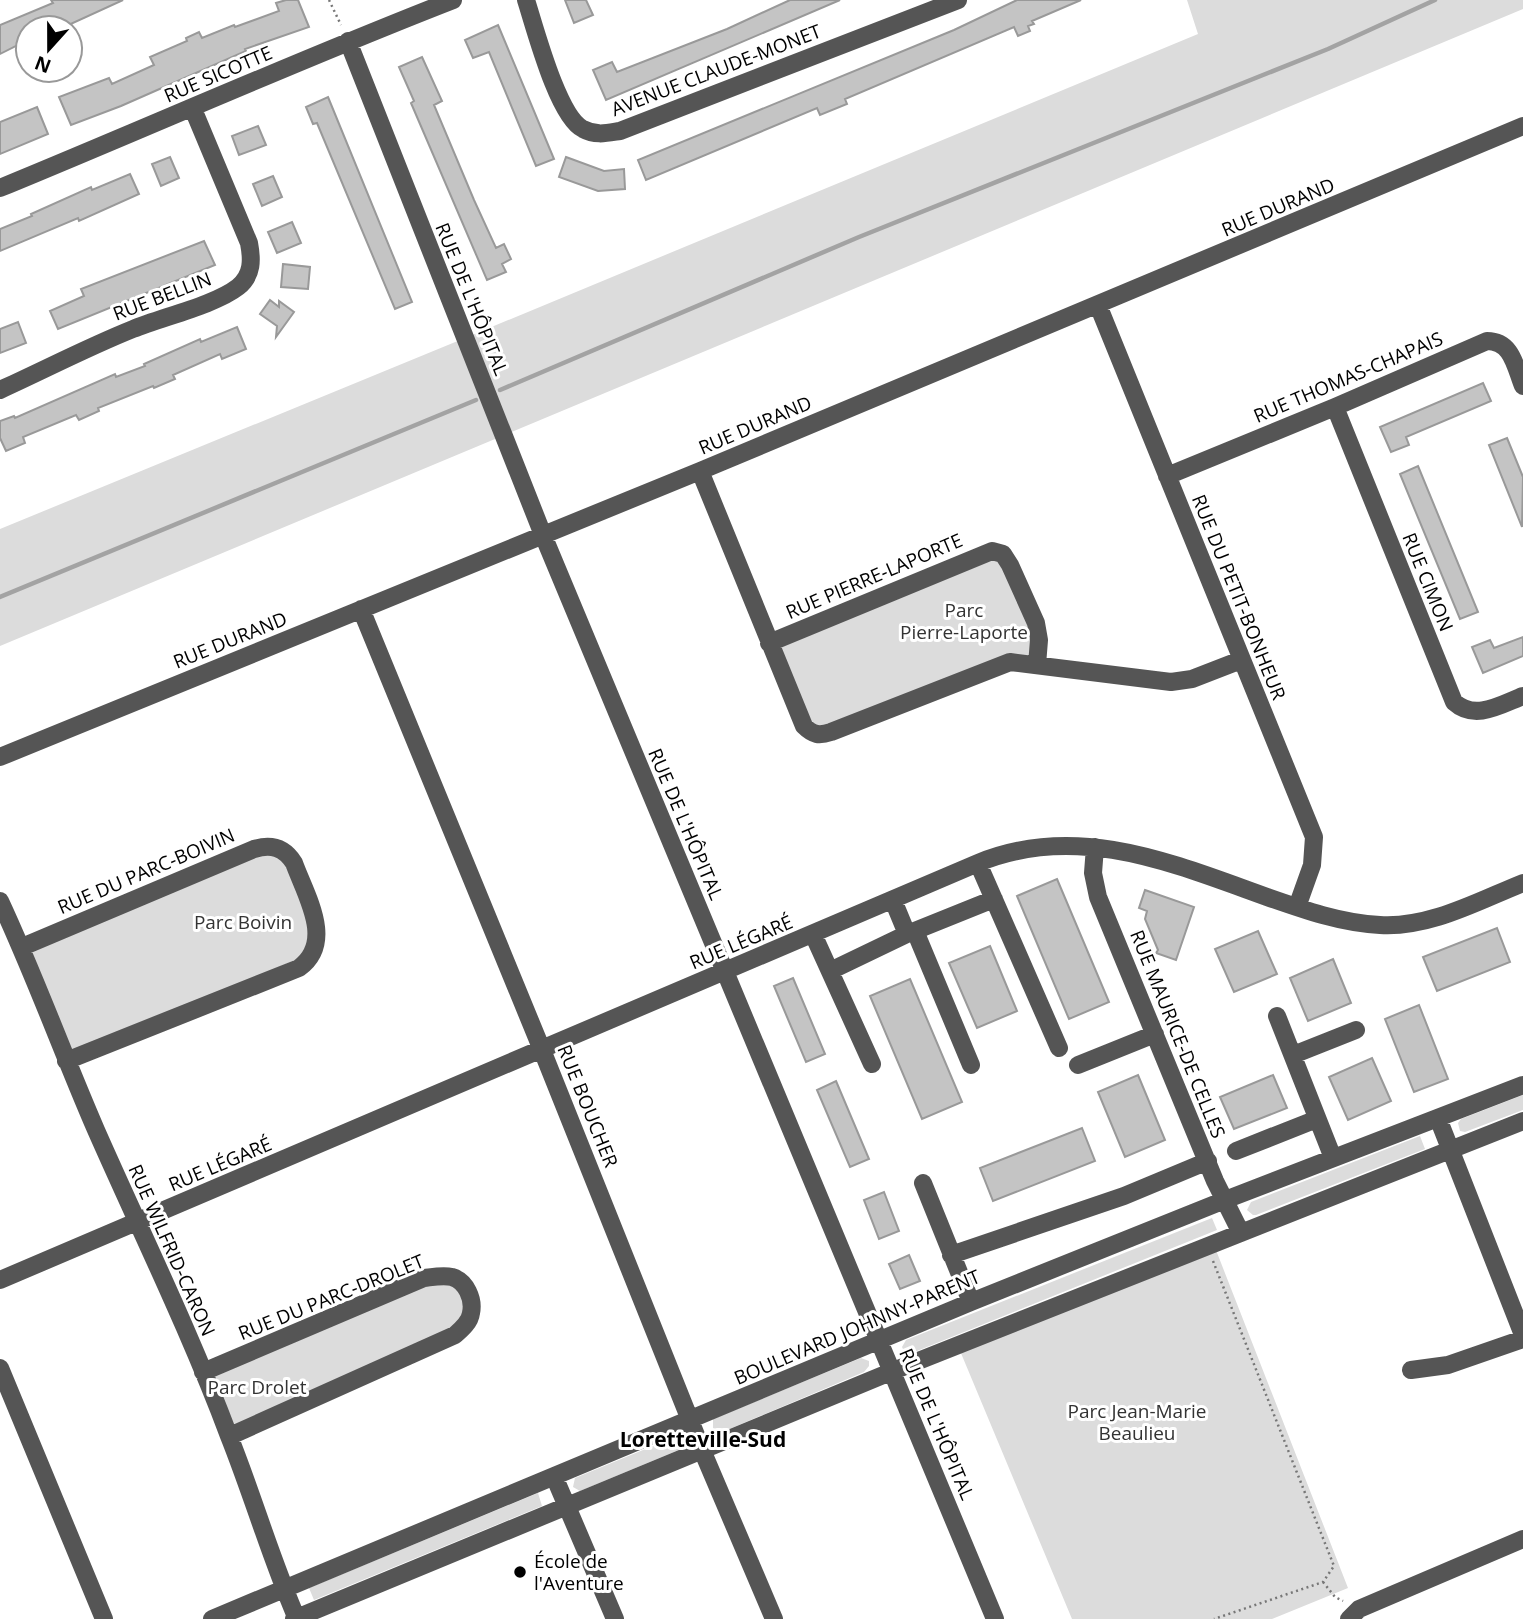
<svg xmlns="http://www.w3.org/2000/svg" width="1523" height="1619" font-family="'Open Sans',sans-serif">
<rect width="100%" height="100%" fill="#fff"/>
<path fill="#dcdcdc" d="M 1187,0 L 1523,0 L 1523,9 L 0,646 L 0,529 L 465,338 L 1198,34 Z
M 992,551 L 1036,623 L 1037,665 L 1010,662 L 811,734 L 769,643 Z
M 254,849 L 288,854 L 315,951 L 66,1061 L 22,947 Z
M 1523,1095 L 1523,1110 L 1465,1132 L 1460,1131 L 1458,1123 L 1461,1119 Z
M 1420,1136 L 1425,1149 L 1256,1215 L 1253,1215 L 1247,1210 L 1251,1202 Z
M 1212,1218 L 1217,1230 L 912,1353 L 904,1351 L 902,1347 L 906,1340 Z
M 1214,1245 L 1348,1588 L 1272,1619 L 1072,1619 L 958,1346 Z
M 424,1278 L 461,1282 L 465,1326 L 230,1436 L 203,1372 Z
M 861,1358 L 869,1361 L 869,1366 L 864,1372 L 720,1433 L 713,1429 L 713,1419 Z
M 677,1436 L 683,1440 L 681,1449 L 580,1491 L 573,1487 L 575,1478 Z
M 538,1493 L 542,1506 L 314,1600 L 309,1588 Z"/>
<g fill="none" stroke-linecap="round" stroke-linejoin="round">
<path stroke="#a3a3a3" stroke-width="4.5" d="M 500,390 L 859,237 L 1328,49 L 1435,0
M 0,597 L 476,400"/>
</g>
<path fill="#c4c4c4" stroke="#999" stroke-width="2" d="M 51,0 L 123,0 L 62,28 L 28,28 L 28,40 L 0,54 L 0,25 L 53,3 Z
M 286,0 L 298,0 L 309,27 L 245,49 L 246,51 L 121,106 L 71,125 L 59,97 L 109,78 L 112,84 L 154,65 L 150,57 L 187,41 L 186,38 L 199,32 L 202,38 L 234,25 L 235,27 L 279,11 L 276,3 Z
M 565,0 L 586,0 L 593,15 L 574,23 Z
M 790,0 L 840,0 L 606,100 L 593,70 L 612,62 L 617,72 L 727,29 Z
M 1017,0 L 1081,0 L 1032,21 L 1034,24 L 1028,26 L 1030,31 L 1018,36 L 1014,27 L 845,99 L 847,104 L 820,115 L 817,108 L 646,180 L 638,160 L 954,30 Z
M 498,25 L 554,159 L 536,166 L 489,52 L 473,58 L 465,40 Z
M 422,57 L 442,101 L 434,105 L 474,200 L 496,248 L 504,244 L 511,259 L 502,264 L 506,272 L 487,280 L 411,103 L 414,101 L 399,67 Z
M 328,97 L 412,302 L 395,309 L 317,123 L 313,124 L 306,107 Z
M 37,107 L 48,134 L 0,154 L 0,122 Z
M 258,126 L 266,145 L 239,155 L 232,136 Z
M 170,157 L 179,178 L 161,186 L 152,164 Z
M 566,157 L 604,171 L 624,169 L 625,189 L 598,191 L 559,177 Z
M 130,174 L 139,194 L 79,221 L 78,218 L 0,251 L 0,229 L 32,216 L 31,214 L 91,187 L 92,190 Z
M 273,176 L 282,197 L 262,206 L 253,184 Z
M 292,222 L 301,243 L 277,253 L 268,232 Z
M 204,241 L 215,265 L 58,329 L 50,311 L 84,296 L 81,289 Z
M 283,264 L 310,267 L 308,289 L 281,287 Z
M 270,300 L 279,307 L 279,301 L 294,312 L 276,337 L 277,326 L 260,314 Z
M 18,322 L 26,343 L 0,353 L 0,329 Z
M 237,327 L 246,349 L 222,359 L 220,354 L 173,375 L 175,379 L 154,388 L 153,386 L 98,408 L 99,411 L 79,420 L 76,415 L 23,437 L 25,443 L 6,451 L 0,438 L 0,421 L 14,416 L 15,418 L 115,374 L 116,377 L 145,366 L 144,364 L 200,339 L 201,342 Z
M 1483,383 L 1491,401 L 1406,437 L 1409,445 L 1391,452 L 1380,427 Z
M 1507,438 L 1523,477 L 1522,527 L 1489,445 Z
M 1418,466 L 1478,612 L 1460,619 L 1400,474 Z
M 1523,637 L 1523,656 L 1483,673 L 1472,647 L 1490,640 L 1494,648 Z
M 1057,879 L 1109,1002 L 1069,1019 L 1017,896 Z
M 1145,890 L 1194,907 L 1176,960 L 1156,953 L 1158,950 L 1145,919 L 1147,911 L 1139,908 Z
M 1497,928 L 1510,962 L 1437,991 L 1423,957 Z
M 1258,931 L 1277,974 L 1234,992 L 1215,949 Z
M 990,946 L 1017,1011 L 977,1028 L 949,963 Z
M 1333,959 L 1351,1003 L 1308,1021 L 1290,978 Z
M 793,978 L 825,1054 L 806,1062 L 774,986 Z
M 910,979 L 962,1102 L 922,1119 L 870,996 Z
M 1419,1005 L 1448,1079 L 1414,1092 L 1385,1019 Z
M 1372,1058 L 1391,1101 L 1348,1120 L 1329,1077 Z
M 1138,1075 L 1165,1140 L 1125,1157 L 1098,1092 Z
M 1273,1075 L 1287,1108 L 1234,1129 L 1220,1097 Z
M 836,1081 L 869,1159 L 850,1167 L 817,1090 Z
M 1082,1128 L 1095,1161 L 993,1201 L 980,1168 Z
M 884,1192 L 899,1231 L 879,1239 L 864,1200 Z
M 909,1255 L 920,1281 L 900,1289 L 889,1264 Z"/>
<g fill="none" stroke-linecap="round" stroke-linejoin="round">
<path stroke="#777" stroke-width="2.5" stroke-dasharray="2 3.5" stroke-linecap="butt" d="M 329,0 L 341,25
M 1213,1261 L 1334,1566 L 1323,1582 L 1214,1619
M 1323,1582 L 1335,1597 L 1343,1601"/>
<path stroke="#555" stroke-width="18" d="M 526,0 C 535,28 558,117 583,129 C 596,136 607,133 620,131 L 958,0
M 348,41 L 543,535 L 995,1619
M 0,188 C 151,126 301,59 453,0
M 1098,305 L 1314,837 L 1312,865 L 1297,907
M 0,390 C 44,370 88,347 133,329 C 162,317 215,305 238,287 C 253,275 252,259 249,243 L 193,109
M 1335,407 L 1454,702 C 1475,721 1500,705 1523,696
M 700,471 L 804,726 C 813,735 819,736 831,732 L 1010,662 L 1171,682 L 1192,679 L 1241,660
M 1167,476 L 1335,407 L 1487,341 C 1512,341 1515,366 1523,386
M 361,609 L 542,1050 L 702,1450 L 774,1619
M 769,643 L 992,551 L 1003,554 L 1010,565 L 1036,623 L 1039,640 L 1037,665
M 0,757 L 700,471 L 1523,126
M 1095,847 L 1093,873 L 1098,897 L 1215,1181 L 1241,1233
M 978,863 L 1059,1048
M 893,900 L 907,934
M 0,901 C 35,976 63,1054 96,1130 C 141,1232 190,1332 229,1436 C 253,1496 271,1559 297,1619
M 915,931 L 971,1065
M 813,934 L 872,1064
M 22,947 L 254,849 C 271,844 284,847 294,863 C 306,896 335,942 299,968 L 66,1061
M 830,971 L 907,934 L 994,899
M 1277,1016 L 1333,1158
M 1293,1055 L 1356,1030
M 1078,1065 L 1155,1034
M 1438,1118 L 1523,1335
M 1236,1151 L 1317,1119
M 923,1183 L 971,1302
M 951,1255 L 1124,1196 L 1208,1161
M 0,1280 L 978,863 C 1077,822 1172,863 1267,897 C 1304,910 1341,923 1380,925 C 1430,928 1478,901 1523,883
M 0,1368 L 104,1619
M 1411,1370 L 1448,1365 L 1523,1339
M 203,1372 L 424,1278 C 433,1277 443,1275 452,1277 C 466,1281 474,1299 471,1313 C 470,1322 462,1329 455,1335 L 230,1436
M 554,1476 L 615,1619
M 212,1619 L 971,1302 L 1225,1200 L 1523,1085
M 294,1619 L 893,1371 L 1523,1121
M 1349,1619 L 1359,1609 L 1523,1539"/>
</g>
<circle fill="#000" stroke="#fff" stroke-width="2.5" cx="520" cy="1572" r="7"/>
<g text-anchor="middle" stroke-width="6" stroke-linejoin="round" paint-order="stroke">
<g font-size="19" fill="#000" stroke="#fff">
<text transform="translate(716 70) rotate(-21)" y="7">AVENUE CLAUDE-MONET</text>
<text transform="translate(218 74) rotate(-23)" y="7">RUE SICOTTE</text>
<text transform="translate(1278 207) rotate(-23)" y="7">RUE DURAND</text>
<text transform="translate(162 296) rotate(-21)" y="7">RUE BELLIN</text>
<text transform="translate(472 299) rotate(68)" y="7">RUE DE L'HÔPITAL</text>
<text transform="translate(1348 377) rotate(-23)" y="7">RUE THOMAS-CHAPAIS</text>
<text transform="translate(755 425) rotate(-23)" y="7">RUE DURAND</text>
<text transform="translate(874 576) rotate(-23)" y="7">RUE PIERRE-LAPORTE</text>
<text transform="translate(1428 582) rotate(68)" y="7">RUE CIMON</text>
<text transform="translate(1239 597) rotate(68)" y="7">RUE DU PETIT-BONHEUR</text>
<text transform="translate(230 640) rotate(-22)" y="7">RUE DURAND</text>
<text transform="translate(686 824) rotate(67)" y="7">RUE DE L'HÔPITAL</text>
<text transform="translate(146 871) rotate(-23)" y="7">RUE DU PARC-BOIVIN</text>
<text transform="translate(741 942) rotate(-23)" y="7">RUE LÉGARÉ</text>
<text transform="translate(1178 1034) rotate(68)" y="7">RUE MAURICE-DE CELLES</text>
<text transform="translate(588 1106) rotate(68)" y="7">RUE BOUCHER</text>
<text transform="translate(220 1164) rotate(-23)" y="7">RUE LÉGARÉ</text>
<text transform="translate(172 1250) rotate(66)" y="7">RUE WILFRID-CARON</text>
<text transform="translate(331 1297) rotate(-22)" y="7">RUE DU PARC-DROLET</text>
<text transform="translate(857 1327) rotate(-23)" y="7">BOULEVARD JOHNNY-PARENT</text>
<text transform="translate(937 1424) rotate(67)" y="7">RUE DE L'HÔPITAL</text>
</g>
<g font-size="19" fill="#333" stroke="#fff">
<text x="964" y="617">Parc<tspan x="964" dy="22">Pierre-Laporte</tspan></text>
<text x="243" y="929">Parc Boivin</text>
<text x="257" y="1394">Parc Drolet</text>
<text x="1137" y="1418">Parc Jean-Marie<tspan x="1137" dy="22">Beaulieu</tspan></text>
</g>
<g font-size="19" fill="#000" stroke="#fff" text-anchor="start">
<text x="534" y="1568">École de<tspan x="534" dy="22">l'Aventure</tspan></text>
</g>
<g font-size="21" font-weight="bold" fill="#000" stroke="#fff">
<text x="703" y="1447">Loretteville-Sud</text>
</g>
</g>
<g transform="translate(49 49) rotate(201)"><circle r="33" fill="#ffffff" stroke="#999999" stroke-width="2"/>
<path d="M0-5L12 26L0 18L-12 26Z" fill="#000000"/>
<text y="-10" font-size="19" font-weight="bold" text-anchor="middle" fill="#000000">N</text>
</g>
</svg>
